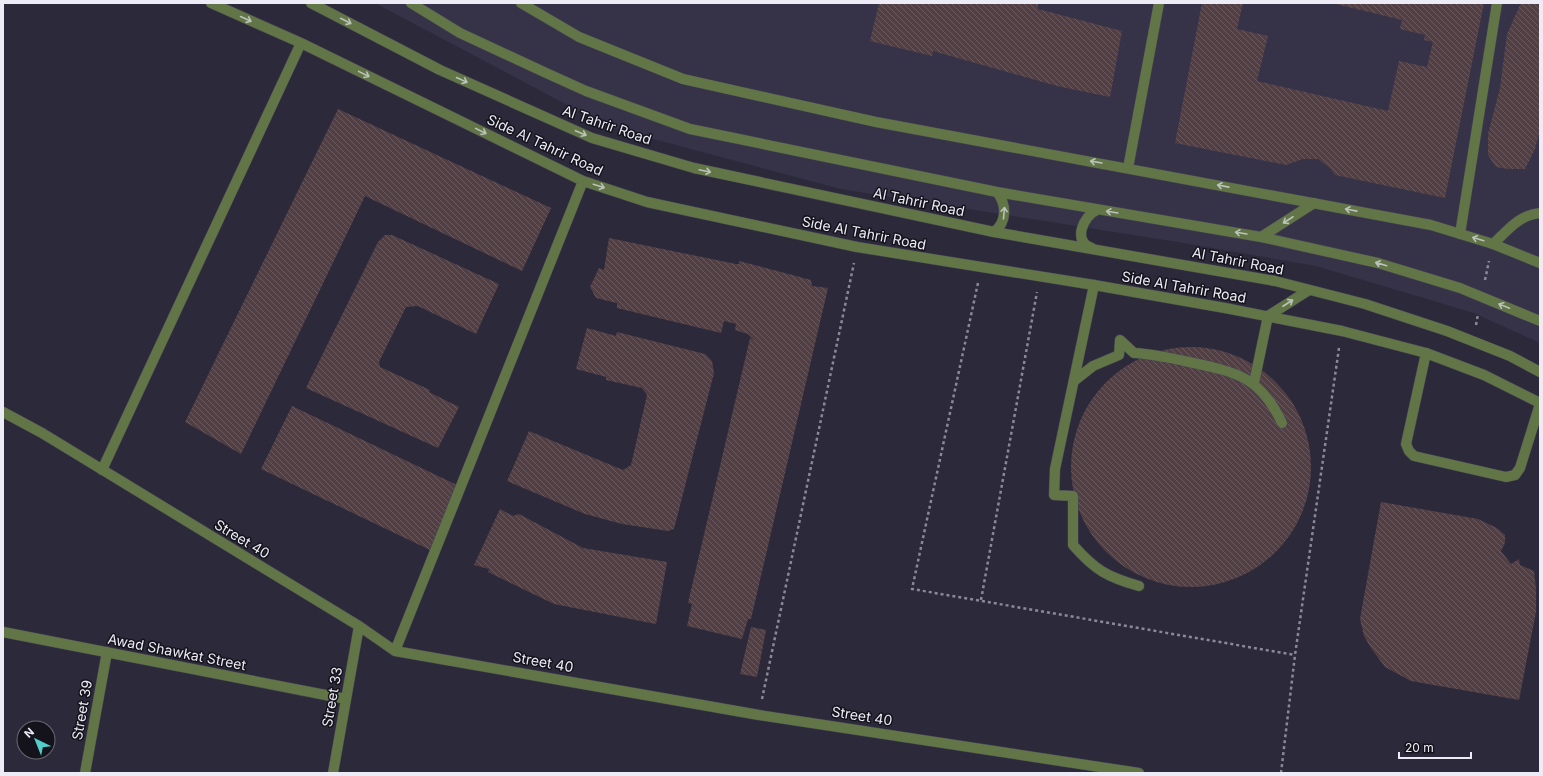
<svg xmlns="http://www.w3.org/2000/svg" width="1543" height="776" font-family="Inter,sans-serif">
<defs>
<pattern id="building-back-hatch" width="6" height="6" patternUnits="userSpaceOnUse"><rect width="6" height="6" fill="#523f44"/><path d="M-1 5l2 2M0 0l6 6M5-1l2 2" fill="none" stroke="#6b5b60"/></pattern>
</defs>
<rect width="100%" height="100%" fill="#2c2a3a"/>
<path fill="#363349" d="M 375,3 L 1540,3 L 1540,343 L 1474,313 L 1316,266 L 1178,242 L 841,189 L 609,127 Z"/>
<path fill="url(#building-back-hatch)" d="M 879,3 L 1038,3 L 1038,9 L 1122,31 L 1110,97 L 1057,86 L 933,51 L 932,56 L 870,41 Z
M 1202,3 L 1243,3 L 1237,29 L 1268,36 L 1257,81 L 1388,111 L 1399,61 L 1427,67 L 1433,42 L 1424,40 L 1425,35 L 1400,29 L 1402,20 L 1332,3 L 1484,3 L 1445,198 L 1335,175 L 1331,169 L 1318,159 L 1303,159 L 1286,165 L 1175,143 Z
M 1521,3 L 1540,3 L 1540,130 L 1535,149 L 1525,169 L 1509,169 L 1496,167 L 1488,155 L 1488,134 L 1500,88 L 1507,34 Z
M 338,109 L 551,208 L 522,271 L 365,196 L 241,454 L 185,422 Z
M 385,235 L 392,235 L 499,284 L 476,334 L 418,306 L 406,307 L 379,362 L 380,367 L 430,390 L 429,392 L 459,407 L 438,448 L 306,388 L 378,242 Z
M 609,238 L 736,264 L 739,264 L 739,261 L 811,280 L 812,286 L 828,288 L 751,619 L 748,619 L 742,639 L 687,626 L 692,604 L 688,603 L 750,338 L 754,340 L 748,334 L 735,330 L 736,324 L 724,321 L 721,333 L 617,308 L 617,303 L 596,298 L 590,287 L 599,268 L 604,270 Z
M 587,328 L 616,336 L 617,332 L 705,354 L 712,361 L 714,373 L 674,529 L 668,531 L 622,524 L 585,514 L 507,481 L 529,431 L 623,470 L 631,465 L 647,395 L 642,388 L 606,380 L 606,377 L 576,369 Z
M1071 467a120 120 0 1 1 240 0a120 120 0 1 1-240 0Z
M 292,406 L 459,486 L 430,550 L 261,469 Z
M 1381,502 L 1478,519 L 1497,528 L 1505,535 L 1505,543 L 1501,551 L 1511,564 L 1519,559 L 1520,565 L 1534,571 L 1536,589 L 1536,612 L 1519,700 L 1411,681 L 1385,667 L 1371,648 L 1364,636 L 1360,619 Z
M 500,509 L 513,516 L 519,514 L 583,548 L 667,562 L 656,624 L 554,604 L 488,572 L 489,569 L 474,565 Z
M 751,627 L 766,630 L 757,677 L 740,674 Z"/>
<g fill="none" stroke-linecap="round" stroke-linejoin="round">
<g stroke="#474554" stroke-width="11">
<path id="service" d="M 1128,168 L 1159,3
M 1460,234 L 1497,3
M 1493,244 C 1508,230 1519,215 1540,213
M 1094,285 L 1055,469 L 1054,495 L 1073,496 L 1073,545 C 1095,570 1107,577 1139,586
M 1426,353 L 1406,444 L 1409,451 L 1414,456 L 1506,477 L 1515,475 L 1520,468 L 1540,404
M 1074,381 L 1093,366 L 1119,355 L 1120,340 L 1134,353 C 1153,354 1171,358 1189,362 C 1236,372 1260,376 1282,423
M 1254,383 L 1268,316"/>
</g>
<g stroke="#474554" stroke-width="11">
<path id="minor" d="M 211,3 L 301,43 L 583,181 L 647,202 L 857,247 L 1094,285 L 1225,308 L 1342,331 L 1426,353 L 1484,375 L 1540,403
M 521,3 L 579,37 L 683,79 L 876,122 L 1431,225 L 1493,244 L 1540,263
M 3,412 L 42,433 L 359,626 L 395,651 L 759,715 L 1139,773
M 102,470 L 301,43
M 3,632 L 346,699
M 395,651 L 583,181
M 85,773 L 107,652
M 333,773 L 359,626"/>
</g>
<g stroke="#474554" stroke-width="11">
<path id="tertiary" d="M 311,3 L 440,70 L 592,138 L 694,168 L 994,232 L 1275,281 L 1365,304 L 1447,331 L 1510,356 L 1540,372
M 411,3 L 460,33 L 544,72 L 586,91 L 690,129 L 997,192 L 1261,237 L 1378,263 L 1460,288 L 1540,321
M 994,232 C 1007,222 1007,205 997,192
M 1261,237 L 1314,203
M 1092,248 C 1072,242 1083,216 1097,210
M 1268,316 L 1309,290"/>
</g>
<path stroke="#8b8997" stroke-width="2.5" stroke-dasharray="3 3" stroke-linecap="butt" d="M 1485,280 L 1489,261
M 978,283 L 912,589 L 1295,655
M 1476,325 L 1478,314
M 981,600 L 1037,292
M 762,699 L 854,263
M 1281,773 L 1295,655 L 1339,348"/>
<use href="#service" stroke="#617547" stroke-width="10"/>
<use href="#minor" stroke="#617547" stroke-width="10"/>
<use href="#tertiary" stroke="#617547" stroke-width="10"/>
</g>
<defs><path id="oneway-shaft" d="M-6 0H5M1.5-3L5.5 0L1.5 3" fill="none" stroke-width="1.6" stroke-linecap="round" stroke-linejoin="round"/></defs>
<g stroke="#bbc2b9">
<use href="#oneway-shaft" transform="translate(246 19) rotate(24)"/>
<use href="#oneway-shaft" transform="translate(346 21) rotate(27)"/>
<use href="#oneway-shaft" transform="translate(364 74) rotate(26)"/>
<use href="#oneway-shaft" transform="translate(462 80) rotate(25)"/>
<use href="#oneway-shaft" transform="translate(481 131) rotate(26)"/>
<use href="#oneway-shaft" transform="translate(581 133) rotate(23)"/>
<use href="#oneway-shaft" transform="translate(1096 162) rotate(-170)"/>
<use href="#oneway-shaft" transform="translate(705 171) rotate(12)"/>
<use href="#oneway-shaft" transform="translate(599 186) rotate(18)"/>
<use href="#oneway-shaft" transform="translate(1223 186) rotate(-169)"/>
<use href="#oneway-shaft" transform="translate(1351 210) rotate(-169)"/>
<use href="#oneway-shaft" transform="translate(1112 212) rotate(-171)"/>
<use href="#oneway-shaft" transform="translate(1004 213) rotate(-85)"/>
<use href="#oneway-shaft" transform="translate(1288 220) rotate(147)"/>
<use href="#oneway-shaft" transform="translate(1241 233) rotate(-171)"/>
<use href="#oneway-shaft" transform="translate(1478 239) rotate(-163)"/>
<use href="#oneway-shaft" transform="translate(1381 264) rotate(-164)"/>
<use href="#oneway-shaft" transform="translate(1288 303) rotate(-33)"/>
<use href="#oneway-shaft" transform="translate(1504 306) rotate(-158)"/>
</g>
<g text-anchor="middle" stroke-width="3" stroke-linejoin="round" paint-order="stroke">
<g font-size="14" fill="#ecebf6" stroke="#14131b">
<text transform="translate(607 125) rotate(19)" y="5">Al Tahrir Road</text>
<text transform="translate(545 145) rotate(25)" y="5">Side Al Tahrir Road</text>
<text transform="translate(919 202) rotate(12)" y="5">Al Tahrir Road</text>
<text transform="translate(864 233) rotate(11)" y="5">Side Al Tahrir Road</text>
<text transform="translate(1238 261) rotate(11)" y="5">Al Tahrir Road</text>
<text transform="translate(1184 287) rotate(10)" y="5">Side Al Tahrir Road</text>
<text transform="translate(242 539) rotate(31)" y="5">Street 40</text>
<text transform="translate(177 652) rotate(11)" y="5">Awad Shawkat Street</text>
<text transform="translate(543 662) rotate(10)" y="5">Street 40</text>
<text transform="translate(332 697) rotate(-80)" y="5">Street 33</text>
<text transform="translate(82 710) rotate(-80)" y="5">Street 39</text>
<text transform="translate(862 716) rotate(9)" y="5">Street 40</text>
</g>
</g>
<rect width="1543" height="776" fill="none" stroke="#ecebf6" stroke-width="8"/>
<g transform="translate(36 740) rotate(317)"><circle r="19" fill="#14131b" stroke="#6a6973"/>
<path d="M0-3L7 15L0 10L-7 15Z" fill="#53cdca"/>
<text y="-6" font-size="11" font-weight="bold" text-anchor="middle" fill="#ecebf6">N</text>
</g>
<path d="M1399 752v6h72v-6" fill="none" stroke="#ecebf6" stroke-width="2"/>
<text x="1405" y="752" font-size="12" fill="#ecebf6" stroke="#14131b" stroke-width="3" paint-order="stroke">20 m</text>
</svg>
